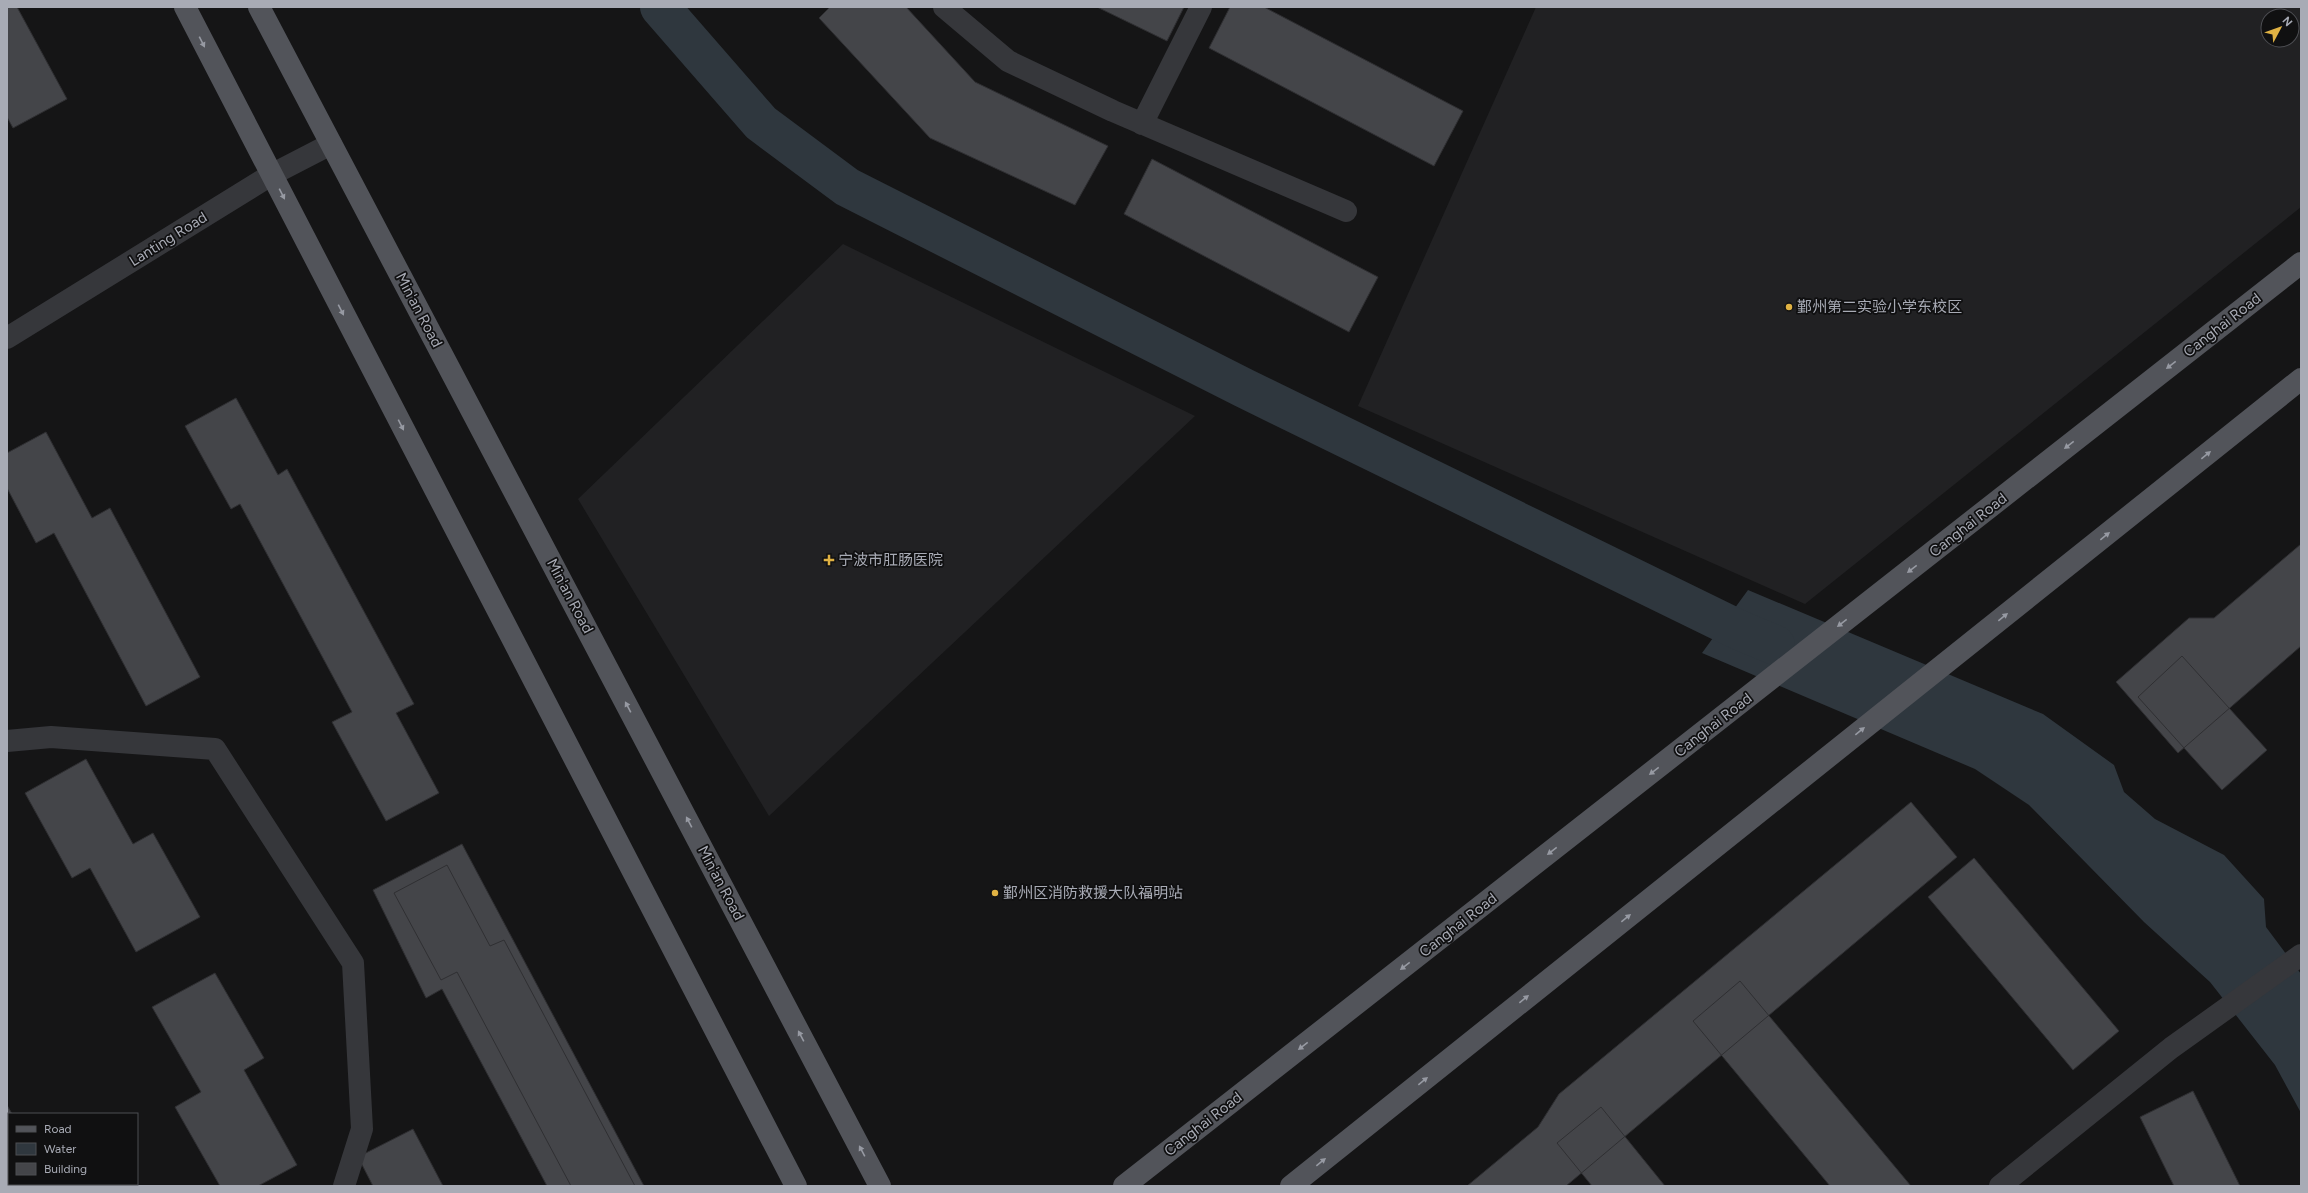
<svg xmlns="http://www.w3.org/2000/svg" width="2308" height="1193" font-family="Figtree,'Noto Sans SC',sans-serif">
<rect width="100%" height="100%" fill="#151516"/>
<path fill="#212123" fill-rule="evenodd" d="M 1536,7 L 2301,7 L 2301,207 L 1805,604 L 1358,406 ZM 2268,16 L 2292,16 L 2292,40 L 2268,40 Z
M 843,244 L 1195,416 L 769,816 L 578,499 Z"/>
<path fill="#2f373e" d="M 1748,590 L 2043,714 L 2114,765 L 2124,792 L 2155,819 L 2224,855 L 2264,899 L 2266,927 L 2301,974 L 2301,1113 L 2275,1065 L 2210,982 L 2144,922 L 2029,805 L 1975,769 L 1702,653 Z"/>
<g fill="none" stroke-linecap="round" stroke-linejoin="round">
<path stroke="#2f373e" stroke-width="40" d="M 660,7 L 761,123 L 847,187 L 1244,388 L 1739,630 L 1775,645"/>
</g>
<path fill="#444549" stroke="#2f2f32" d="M 7,7 L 17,7 L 67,99 L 13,128 L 7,117 Z
M 830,7 L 906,7 L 975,82 L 1108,146 L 1075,205 L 930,138 L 819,18 Z
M 1097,7 L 1184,7 L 1167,41 Z
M 1230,7 L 1264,7 L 1463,111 L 1434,166 L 1209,48 Z
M 1152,159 L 1378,277 L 1349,332 L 1124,214 Z
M 236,398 L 278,475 L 287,469 L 414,704 L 396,713 L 439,793 L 386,821 L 332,722 L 352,712 L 240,504 L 231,509 L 185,426 Z
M 46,432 L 92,518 L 110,508 L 200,677 L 146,706 L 54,533 L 36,543 L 7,488 L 7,453 Z
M 2301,544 L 2301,646 L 2178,753 L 2116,682 L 2189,618 L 2214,618 Z
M 2182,656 L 2267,750 L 2222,790 L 2138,697 Z
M 86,759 L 133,844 L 153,833 L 200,917 L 136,952 L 90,868 L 72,878 L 25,793 Z
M 1911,802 L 1957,857 L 1566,1186 L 1467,1186 L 1538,1127 L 1559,1094 Z
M 462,844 L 644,1186 L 547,1186 L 442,989 L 426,998 L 373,890 Z
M 1974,858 L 2119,1031 L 2073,1070 L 1928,897 Z
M 447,865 L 490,946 L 504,940 L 635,1186 L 571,1186 L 457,972 L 441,980 L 394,893 Z
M 215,973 L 264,1058 L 244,1070 L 297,1165 L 258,1186 L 220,1186 L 175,1107 L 201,1092 L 152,1007 Z
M 1740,981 L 1911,1186 L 1830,1186 L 1693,1021 Z
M 2193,1091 L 2240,1186 L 2174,1186 L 2140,1117 Z
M 7,1105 L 12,1114 L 9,1114 L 9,1184 L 49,1184 L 50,1186 L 7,1186 Z
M 1601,1107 L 1665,1186 L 1592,1186 L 1557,1143 Z
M 413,1129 L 443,1186 L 373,1186 L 358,1157 Z"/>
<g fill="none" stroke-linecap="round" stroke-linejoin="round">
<path stroke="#36373b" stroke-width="22" d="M 944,7 L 1008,61 L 1113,111 L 1346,211
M 1142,124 L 1201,7
M 7,338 L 271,175 L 331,144
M 7,741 L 51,737 L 215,749 L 353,963 L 362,1129 L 344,1186
M 2000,1186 L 2171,1048 L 2301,955"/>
<path stroke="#52545a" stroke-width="22" d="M 185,7 L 796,1186
M 259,7 L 880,1186
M 1124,1186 L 2301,263
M 1291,1186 L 2301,379"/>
</g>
<defs><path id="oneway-solid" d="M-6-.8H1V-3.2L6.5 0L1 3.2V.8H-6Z"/></defs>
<g fill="#979aa3">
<use href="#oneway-solid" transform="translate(202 42) rotate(63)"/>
<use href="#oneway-solid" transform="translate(282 194) rotate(63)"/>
<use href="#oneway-solid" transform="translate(341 310) rotate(63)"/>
<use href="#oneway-solid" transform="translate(2171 365) rotate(142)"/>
<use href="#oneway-solid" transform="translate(401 425) rotate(63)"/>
<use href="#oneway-solid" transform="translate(2069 445) rotate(142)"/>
<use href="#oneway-solid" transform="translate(2206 455) rotate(-39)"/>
<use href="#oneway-solid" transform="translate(2105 536) rotate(-39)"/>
<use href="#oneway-solid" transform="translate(1912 569) rotate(142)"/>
<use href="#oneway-solid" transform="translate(2003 617) rotate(-39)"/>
<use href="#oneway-solid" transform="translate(1842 623) rotate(142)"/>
<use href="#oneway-solid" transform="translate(628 707) rotate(-118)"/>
<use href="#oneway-solid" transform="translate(1860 731) rotate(-39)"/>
<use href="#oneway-solid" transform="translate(1654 771) rotate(142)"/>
<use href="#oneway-solid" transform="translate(689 822) rotate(-118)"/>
<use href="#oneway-solid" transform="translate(1552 851) rotate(142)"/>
<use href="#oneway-solid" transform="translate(1626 918) rotate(-39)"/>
<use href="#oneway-solid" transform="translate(1405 966) rotate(142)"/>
<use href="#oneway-solid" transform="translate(1524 999) rotate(-39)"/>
<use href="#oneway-solid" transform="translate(801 1036) rotate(-118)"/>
<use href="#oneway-solid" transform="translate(1303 1046) rotate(142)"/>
<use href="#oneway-solid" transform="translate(1423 1081) rotate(-39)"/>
<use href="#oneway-solid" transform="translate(862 1151) rotate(-118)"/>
<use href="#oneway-solid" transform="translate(1321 1162) rotate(-39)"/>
</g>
<g fill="#e0b243" stroke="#101011" stroke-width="1.5">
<circle cx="1789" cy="307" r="4"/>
<path d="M827 554h4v4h4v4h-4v4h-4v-4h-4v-4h4z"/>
<circle cx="995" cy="893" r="4"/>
</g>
<g text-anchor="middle" stroke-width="3.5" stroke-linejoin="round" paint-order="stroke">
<g font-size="15" fill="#a8abb5" stroke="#101011">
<text transform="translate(168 239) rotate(-32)" y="5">Lanting Road</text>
<text transform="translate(419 310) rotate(62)" y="5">Min'an Road</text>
<text transform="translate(2222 325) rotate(-38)" y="5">Canghai Road</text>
<text transform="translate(1968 525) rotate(-38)" y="5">Canghai Road</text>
<text transform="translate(570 596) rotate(62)" y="5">Min'an Road</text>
<text transform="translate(1713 725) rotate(-38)" y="5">Canghai Road</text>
<text transform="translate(721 883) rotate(62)" y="5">Min'an Road</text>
<text transform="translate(1458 925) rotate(-38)" y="5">Canghai Road</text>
<text transform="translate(1203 1124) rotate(-38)" y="5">Canghai Road</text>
</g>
<g font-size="15" fill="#a8abb5" stroke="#101011" text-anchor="start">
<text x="1797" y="312">鄞州第二实验小学东校区</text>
<text x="838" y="565">宁波市肛肠医院</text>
<text x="1003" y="898">鄞州区消防救援大队福明站</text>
</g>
</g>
<rect width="2308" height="1193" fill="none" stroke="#a8abb5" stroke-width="16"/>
<rect x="8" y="1113" width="130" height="72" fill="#101011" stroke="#4d4e53"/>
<rect x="16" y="1126" width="20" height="6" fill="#52545a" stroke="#4d4e53"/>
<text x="44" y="1133" font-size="12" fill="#a8abb5">Road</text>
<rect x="16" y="1143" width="20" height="12" fill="#2f373e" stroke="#4d4e53"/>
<text x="44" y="1153" font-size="12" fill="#a8abb5">Water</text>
<rect x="16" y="1163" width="20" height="12" fill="#444549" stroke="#4d4e53"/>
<text x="44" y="1173" font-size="12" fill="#a8abb5">Building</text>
<g transform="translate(2280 28) rotate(49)"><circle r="19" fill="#101011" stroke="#4d4e53"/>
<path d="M0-3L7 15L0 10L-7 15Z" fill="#e0b243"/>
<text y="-6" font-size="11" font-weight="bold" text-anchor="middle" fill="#a8abb5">N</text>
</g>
</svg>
